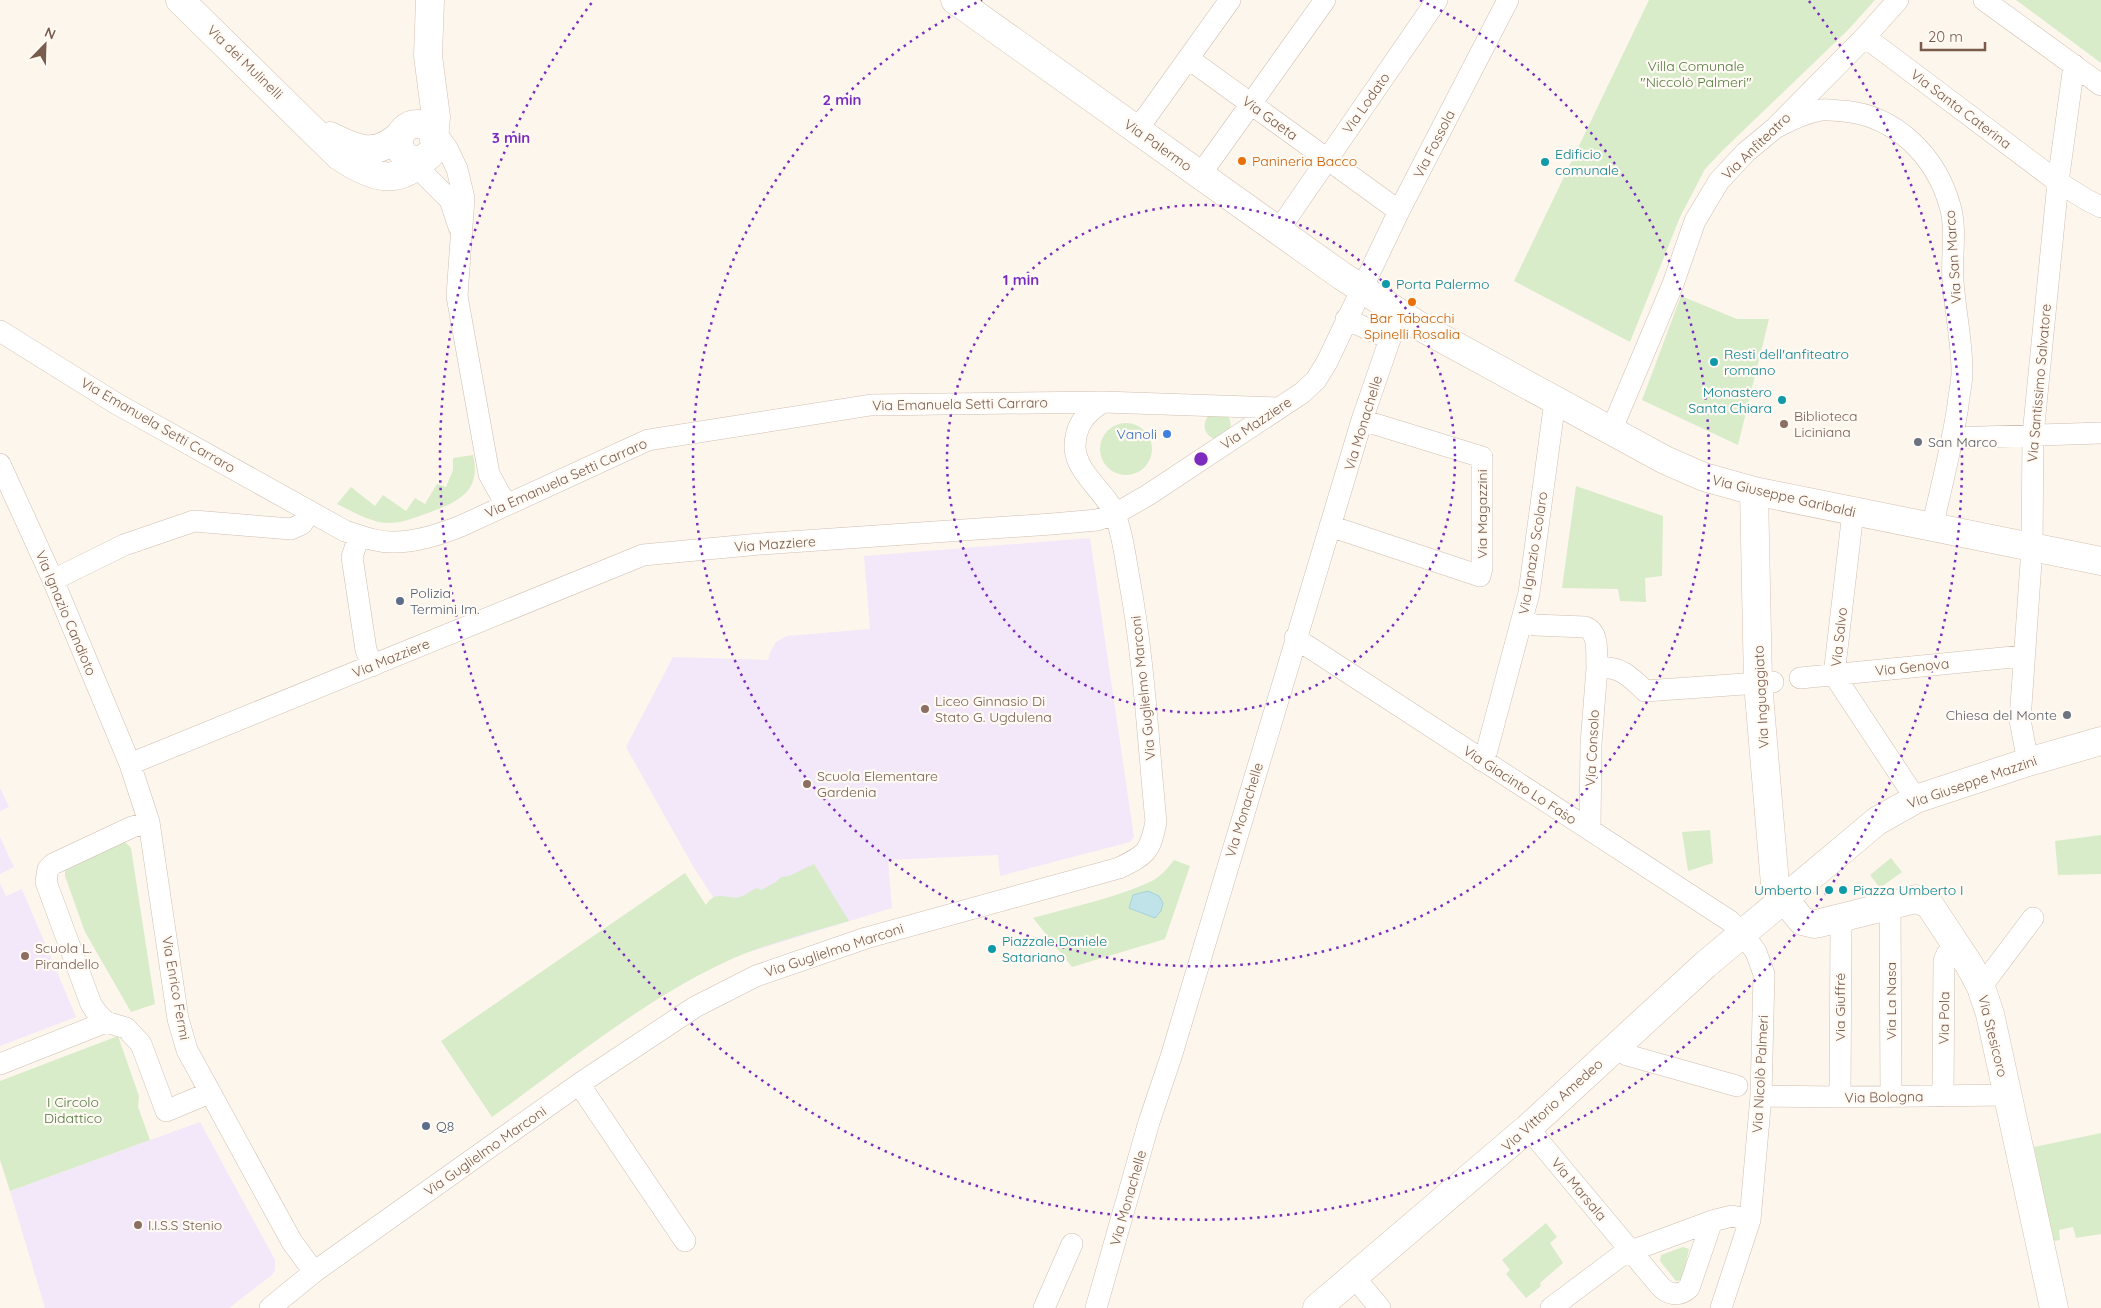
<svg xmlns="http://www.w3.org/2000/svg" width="2101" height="1308" font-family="Quicksand,sans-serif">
<rect width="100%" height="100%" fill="#fdf6ec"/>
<path fill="#f3e8fa" d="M 1090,538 L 1134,837 L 1130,842 L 1000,876 L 998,855 L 888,860 L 892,908 L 749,952 L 694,868 L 626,747 L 673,657 L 768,660 L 770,653 L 776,642 L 787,636 L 870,629 L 864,556 Z
M 0,788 L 9,807 L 0,811 Z
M 0,837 L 14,867 L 0,874 Z
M 0,883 L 6,896 L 22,889 L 76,1017 L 0,1046 Z
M 200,1122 L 275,1260 L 275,1270 L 272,1275 L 229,1308 L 45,1308 L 10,1191 Z"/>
<path fill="#d8ecc9" d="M 1649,0 L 1875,0 L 1848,30 L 1724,149 L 1705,169 L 1680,217 L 1630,342 L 1514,281 Z
M 2016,0 L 2101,0 L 2101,63 Z
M 1681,296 L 1737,319 L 1769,319 L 1738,445 L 1642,400 Z
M 1208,416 L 1228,417 L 1230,420 L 1231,428 L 1214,439 C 1204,434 1202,425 1208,416 Z
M1100 449a26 26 0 1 1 52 0a26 26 0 1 1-52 0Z
M 473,455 C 482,492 457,502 428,513 C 414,518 402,523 387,523 C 369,522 352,511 337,504 L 351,487 L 375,506 L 383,495 L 406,511 L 415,498 L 425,504 L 437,484 L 446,487 L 453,470 L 453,458 Z
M 1576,486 L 1663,516 L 1662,576 L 1645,578 L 1646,602 L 1620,601 L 1618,589 L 1562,588 Z
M 1710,830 L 1713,863 L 1688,871 L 1682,832 Z
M 2101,835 L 2101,874 L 2058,875 L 2055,841 Z
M 125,842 L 131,848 L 155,1004 L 131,1012 L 85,932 L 65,876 L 65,870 L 120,843 Z
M 1891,858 L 1902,872 L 1880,888 L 1870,875 Z
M 1174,860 L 1190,866 L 1165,939 L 1072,967 L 1033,918 C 1071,907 1116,898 1152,881 C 1161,876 1168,868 1174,860 Z
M 814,864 L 849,921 C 805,934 760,945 719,965 C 638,1004 565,1065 492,1117 L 441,1041 L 685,873 L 706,905 C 715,889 728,900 739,897 C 745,896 751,890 757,888 L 761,890 L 776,882 L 781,877 L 789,876 Z
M 118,1036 L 139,1096 L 138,1107 L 150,1140 L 10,1191 L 0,1160 L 0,1081 Z
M 2101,1133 L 2101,1234 L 2076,1238 L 2073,1227 L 2059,1230 L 2060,1240 L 2053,1241 L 2034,1147 Z
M 1546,1223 L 1557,1237 L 1550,1243 L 1563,1263 L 1540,1283 L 1541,1286 L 1526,1298 L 1506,1274 L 1510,1270 L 1502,1260 Z
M 1683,1247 L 1689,1249 L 1682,1280 L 1676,1281 L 1660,1261 L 1661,1255 Z"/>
<path fill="#bfe3e8" stroke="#a5d3da" d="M 1148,891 L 1159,896 L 1163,903 L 1161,911 L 1155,918 L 1129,908 L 1133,895 Z"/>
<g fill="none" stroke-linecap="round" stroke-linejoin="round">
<g stroke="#d1beb0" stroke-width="22">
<path id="street" d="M 1984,0 L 2101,85
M 1865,37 L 2058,182 L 2087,200 L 2101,207
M 1189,59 L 1399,211
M 425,126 L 435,132 L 447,148 L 457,169 L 464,198 L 457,296 L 489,474 L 506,505
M 1775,128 C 1790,120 1805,113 1821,110 C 1828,109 1837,111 1844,111 C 1896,116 1936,156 1950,206 C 1957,230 1951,257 1953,281 C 1955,311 1962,341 1962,372 C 1962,383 1959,394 1958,405 C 1952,447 1941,487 1932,528
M 1137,130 L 1230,0
M 405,155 L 450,200 L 459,227
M 1200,175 L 1325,0
M 1278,231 L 1437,0
M 1346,319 L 1390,339
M 0,331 L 117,404 L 345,531 C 361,536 378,543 395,542 C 417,542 441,534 461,526 L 648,440 L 871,405 L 1103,402 L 1278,408
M 1611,431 L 1673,284 L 1695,221 L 1719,181 L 1746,152 L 1775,128 L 1865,37 L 1898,0
M 1953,438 L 2101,433
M 0,464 L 53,580 L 130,764 L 149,822 L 178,1019 L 187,1050 L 292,1242 L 314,1272
M 1853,512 L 1834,675 L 1916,799
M 1330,526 L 1480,576 L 1482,568 L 1482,457 L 1362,420
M 359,536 L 352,557 L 366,650 L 372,666
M 53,580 L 124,545 L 194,521 L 291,529 L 302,524 L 310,512
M 1523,621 L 1535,625 L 1585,627 C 1600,632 1596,654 1597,668 C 1619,665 1631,677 1645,691 L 1773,682
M 1295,638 L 1730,921 L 1743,934 L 1756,952 L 1764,974 L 1761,1096 L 1750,1220 L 1721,1308
M 1800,678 L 2023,656
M 1481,760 L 1487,750 L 1529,593 L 1555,401
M 2028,762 L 2020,720 L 2032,548 L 2033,435 L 2058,182 L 2074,65
M 130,764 L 643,555 L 760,544 L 1052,524 L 1097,520 L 1115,514 L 1148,495 L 1302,393 L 1316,380 L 1327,362 L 1399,211 L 1508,0
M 149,822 L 132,827 L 53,864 L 48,869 L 46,882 L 91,1004 L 97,1013 L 106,1022 L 126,1028 L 141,1044 L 166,1111 L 209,1093
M 1590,829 L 1591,744 L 1597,668
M 1890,905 L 1891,1097
M 1839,917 L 1841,928 L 1840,1097
M 1981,987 L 2033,918
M 1616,1047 L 1627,1055 L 1737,1086
M 0,1064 L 106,1022
M 579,1084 L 685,1241
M 1761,1096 L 1840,1097 L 2008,1095
M 1943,1096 L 1944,961 L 1947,954 L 1956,945
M 1528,1128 L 1660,1286 C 1668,1295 1679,1297 1689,1288 L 1712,1221
M 1354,1277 L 1380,1308
M 270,1308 L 314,1272 L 480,1154 L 579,1084 L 695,1007 L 756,976 L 866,938 L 1119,868 C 1146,855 1150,852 1156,822 C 1148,741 1144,658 1129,578 C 1125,557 1123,534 1115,515 C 1106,491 1076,474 1075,447 C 1075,426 1085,413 1103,402
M 1044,1308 L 1072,1244
M 1096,1308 L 1149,1122 L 1171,1057 L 1362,420 L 1390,339 L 1402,315
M 1551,1308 L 1619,1257 L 1631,1251 L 1712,1221 L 1732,1216 L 1750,1220"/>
</g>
<g stroke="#d6c0b0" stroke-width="29">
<path id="secondary" d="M 180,0 L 339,156 C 372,178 398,188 427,156
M 430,0 L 428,56 L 436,117 L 434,140
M 955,0 L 1342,276 L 1421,327 L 1665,460 L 1704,477 L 1754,491 L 2101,561
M399 142a18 18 0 1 1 36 0a18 18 0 1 1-36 0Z
M 330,136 C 358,150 376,158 401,134
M 1754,491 L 1758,683 L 1775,884 L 1784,899 L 1802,921 L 1814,924 L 1820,923 L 1916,899 L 1929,904 L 1970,966 L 1981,987 L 1990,1014 L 2054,1308
M 1317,1308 L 1528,1128 L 1705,965 L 1877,821 L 1916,799 L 2028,762 L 2101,741"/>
</g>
<use href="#street" stroke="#fff" stroke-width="21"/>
<use href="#secondary" stroke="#fff" stroke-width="28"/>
</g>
<g fill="none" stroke="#7b2cbf" stroke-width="2.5" stroke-dasharray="2.5 5">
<circle cx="1201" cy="459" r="254"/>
<path d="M1420 0A508 508 0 1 1 982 0"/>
<path d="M1809 1A761 761 0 1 1 593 1"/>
</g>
<g fill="#e8710a" stroke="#fffaf3" stroke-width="2">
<circle cx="1242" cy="161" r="5"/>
<circle cx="1412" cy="302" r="5"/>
</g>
<g fill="#0f9aa8" stroke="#fffaf3" stroke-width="2">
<circle cx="1545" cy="162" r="5"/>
<circle cx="1386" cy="284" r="5"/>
<circle cx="1714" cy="362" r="5"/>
<circle cx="1782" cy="400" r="5"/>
<circle cx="1829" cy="890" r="5"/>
<circle cx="1843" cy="890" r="5"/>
<circle cx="992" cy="949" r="5"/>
</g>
<g fill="#8d6e63" stroke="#fffaf3" stroke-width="2">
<circle cx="1784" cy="424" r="5"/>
<circle cx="925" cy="709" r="5"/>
<circle cx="807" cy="784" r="5"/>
<circle cx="25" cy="956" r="5"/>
<circle cx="138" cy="1225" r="5"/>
</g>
<circle fill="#3f7fe0" stroke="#fffaf3" stroke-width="2" cx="1167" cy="434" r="5"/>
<g fill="#6b7280" stroke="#fffaf3" stroke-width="2">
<circle cx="1918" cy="442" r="5"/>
<circle cx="2067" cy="715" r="5"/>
</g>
<g fill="#5c6f8a" stroke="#fffaf3" stroke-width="2">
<circle cx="400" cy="601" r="5"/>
<circle cx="426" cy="1126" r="5"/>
</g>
<g text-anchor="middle" stroke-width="4.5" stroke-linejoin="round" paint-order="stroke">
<g font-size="14" fill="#7a5c4d" stroke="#fffaf3">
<text transform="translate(245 62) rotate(44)" y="5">Via dei Mulinelli</text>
<text transform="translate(1366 103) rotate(-55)" y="5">Via Lodato</text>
<text transform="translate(1961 109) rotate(37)" y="5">Via Santa Caterina</text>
<text transform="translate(1270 118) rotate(36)" y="5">Via Gaeta</text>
<text transform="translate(1434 144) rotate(-63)" y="5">Via Fossola</text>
<text transform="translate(1158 145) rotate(35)" y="5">Via Palermo</text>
<text transform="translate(1756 146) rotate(-44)" y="5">Via Anfiteatro</text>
<text transform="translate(1953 257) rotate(-94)" y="5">Via San Marco</text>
<text transform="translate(2039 383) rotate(-85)" y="5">Via Santissimo Salvatore</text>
<text transform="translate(960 404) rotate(-1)" y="5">Via Emanuela Setti Carraro</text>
<text transform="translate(1256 423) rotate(-34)" y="5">Via Mazziere</text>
<text transform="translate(1363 423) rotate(-73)" y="5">Via Monachelle</text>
<text transform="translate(158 425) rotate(30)" y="5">Via Emanuela Setti Carraro</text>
<text transform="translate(566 478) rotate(-24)" y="5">Via Emanuela Setti Carraro</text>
<text transform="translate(1784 496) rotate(13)" y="5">Via Giuseppe Garibaldi</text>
<text transform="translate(1482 514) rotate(-90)" y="5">Via Magazzini</text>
<text transform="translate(775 544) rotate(-4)" y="5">Via Mazziere</text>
<text transform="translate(1533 553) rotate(-81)" y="5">Via Ignazio Scolaro</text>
<text transform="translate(66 613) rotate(67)" y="5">Via Ignazio Candioto</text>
<text transform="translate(1839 637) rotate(-84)" y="5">Via Salvo</text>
<text transform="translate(391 658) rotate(-22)" y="5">Via Mazziere</text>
<text transform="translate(1912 667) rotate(-6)" y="5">Via Genova</text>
<text transform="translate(1143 688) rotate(-96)" y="5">Via Guglielmo Marconi</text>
<text transform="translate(1761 697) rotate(-93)" y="5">Via Inguaggiato</text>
<text transform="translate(1592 748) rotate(-87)" y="5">Via Consolo</text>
<text transform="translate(1972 782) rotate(-19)" y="5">Via Giuseppe Mazzini</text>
<text transform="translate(1520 785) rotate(33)" y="5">Via Giacinto Lo Faso</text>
<text transform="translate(1244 810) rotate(-73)" y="5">Via Monachelle</text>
<text transform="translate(834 950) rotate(-18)" y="5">Via Guglielmo Marconi</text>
<text transform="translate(176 988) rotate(80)" y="5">Via Enrico Fermi</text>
<text transform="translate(1891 1001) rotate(-90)" y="5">Via La Nasa</text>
<text transform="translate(1840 1007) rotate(-90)" y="5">Via Giuffré</text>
<text transform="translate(1944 1018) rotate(-89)" y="5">Via Pola</text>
<text transform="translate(1993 1036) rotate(76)" y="5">Via Stesicoro</text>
<text transform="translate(1760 1074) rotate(-87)" y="5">Via Nicolò Palmeri</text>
<text transform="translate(1884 1097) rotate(-1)" y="5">Via Bologna</text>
<text transform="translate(1552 1105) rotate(-42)" y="5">Via Vittorio Amedeo</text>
<text transform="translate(485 1151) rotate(-35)" y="5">Via Guglielmo Marconi</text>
<text transform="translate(1579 1189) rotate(50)" y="5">Via Marsala</text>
<text transform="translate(1128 1198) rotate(-74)" y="5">Via Monachelle</text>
</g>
<g font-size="14" fill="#537a41" stroke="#fffaf3">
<text x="1696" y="71">Villa Comunale<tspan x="1696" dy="16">"Niccolò Palmeri"</tspan></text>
<text x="73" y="1107">I Circolo<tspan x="73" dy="16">Didattico</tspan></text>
</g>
<g font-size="14" fill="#0d838f" stroke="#fffaf3" text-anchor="start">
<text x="1555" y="159">Edificio<tspan x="1555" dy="16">comunale</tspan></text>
<text x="1396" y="289">Porta Palermo</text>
<text x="1724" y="359">Resti dell'anfiteatro<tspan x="1724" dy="16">romano</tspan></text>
<text x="1772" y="397" text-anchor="end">Monastero<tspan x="1772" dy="16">Santa Chiara</tspan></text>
<text x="1819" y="895" text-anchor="end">Umberto I</text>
<text x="1853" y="895">Piazza Umberto I</text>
<text x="1002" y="946">Piazzale Daniele<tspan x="1002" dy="16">Satariano</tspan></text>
</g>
<g font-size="14" fill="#c56008" stroke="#fffaf3" text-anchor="start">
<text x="1252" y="166">Panineria Bacco</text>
<text x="1412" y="323" text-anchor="middle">Bar Tabacchi<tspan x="1412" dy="16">Spinelli Rosalia</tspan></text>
</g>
<g font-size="14" fill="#785e54" stroke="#fffaf3" text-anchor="start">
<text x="1794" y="421">Biblioteca<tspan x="1794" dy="16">Liciniana</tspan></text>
<text x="935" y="706">Liceo Ginnasio Di<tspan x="935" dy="16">Stato G. Ugdulena</tspan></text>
<text x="817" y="781">Scuola Elementare<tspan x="817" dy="16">Gardenia</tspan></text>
<text x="35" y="953">Scuola L.<tspan x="35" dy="16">Pirandello</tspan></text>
<text x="148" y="1230">I.I.S.S Stenio</text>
</g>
<g font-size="14" fill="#366cbe" stroke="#fffaf3" text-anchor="end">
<text x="1157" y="439">Vanoli</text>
</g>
<g font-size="14" fill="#5b616d" stroke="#fffaf3" text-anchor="start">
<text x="1928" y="447">San Marco</text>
<text x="2057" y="720" text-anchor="end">Chiesa del Monte</text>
</g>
<g font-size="14" fill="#4e5e75" stroke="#fffaf3" text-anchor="start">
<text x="410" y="598">Polizia<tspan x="410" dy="16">Termini Im.</tspan></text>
<text x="436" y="1131">Q8</text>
</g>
</g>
<circle cx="1201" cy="459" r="8" fill="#7b2cbf" stroke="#fffaf3" stroke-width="2.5"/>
<g font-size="15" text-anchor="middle" font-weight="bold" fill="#7b2cbf" stroke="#fffaf3" stroke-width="4.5" stroke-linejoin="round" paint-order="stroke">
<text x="842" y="105">2 min</text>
<text x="511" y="143">3 min</text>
<text x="1021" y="285">1 min</text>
</g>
<g transform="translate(45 45) rotate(23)" stroke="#fffaf3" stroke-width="4" paint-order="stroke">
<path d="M0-4L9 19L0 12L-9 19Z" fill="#7a5c4d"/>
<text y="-8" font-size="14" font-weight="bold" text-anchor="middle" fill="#7a5c4d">N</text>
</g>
<path d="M1921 42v8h64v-8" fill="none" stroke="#7a5c4d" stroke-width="2.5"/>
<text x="1928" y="42" font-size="15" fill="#7a5c4d" stroke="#fffaf3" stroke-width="4" paint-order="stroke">20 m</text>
</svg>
